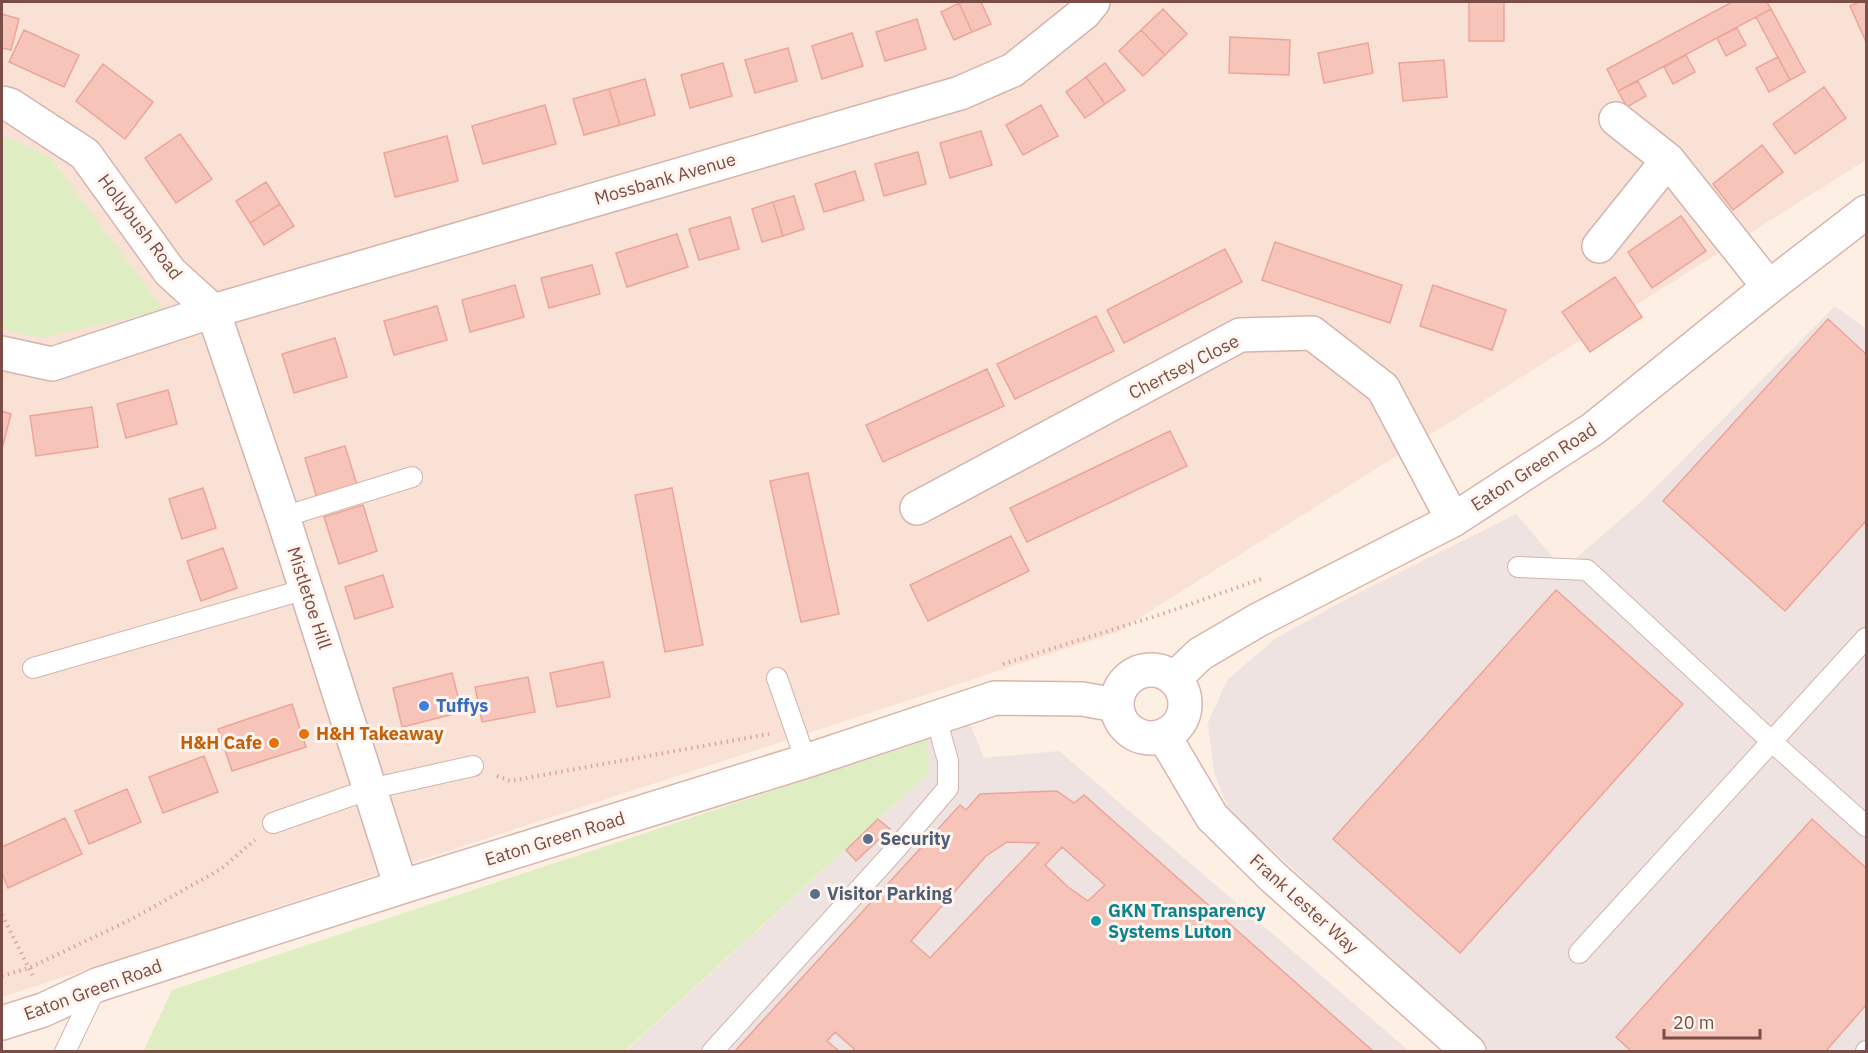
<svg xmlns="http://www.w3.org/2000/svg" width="1868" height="1053" font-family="'IBM Plex Sans',sans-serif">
<rect width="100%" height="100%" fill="#feefe5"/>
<path fill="#f9e1d6" d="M 2,2 L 1866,2 L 1866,160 L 1117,632 L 2,997 Z"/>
<path fill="#eee3e0" d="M 1835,306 L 1866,329 L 1866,1051 L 1489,1051 L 1229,810 L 1214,772 L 1208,722 L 1228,679 L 1276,638 L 1356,594 L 1516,514 L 1563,569 L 1641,502 Z
M 969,722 L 984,758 L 1059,751 L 1409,1051 L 625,1052 L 929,773 L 928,739 Z"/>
<path fill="#deeec2" d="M 2,135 L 50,157 L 164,310 L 41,338 L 2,329 Z
M 928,739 L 929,773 L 625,1051 L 143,1052 L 172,990 Z"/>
<path fill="#f7c4ba" stroke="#eba599" stroke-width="1.5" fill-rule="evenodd" d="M 964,2 L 981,2 L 991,24 L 972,32 L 959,3 Z
M 1469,2 L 1504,2 L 1504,41 L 1469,41 Z
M 1732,2 L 1767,2 L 1771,9 L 1618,91 L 1607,69 Z
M 1859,2 L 1866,2 L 1866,42 L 1850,6 Z
M 959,3 L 972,32 L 954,40 L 941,12 Z
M 1163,9 L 1187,34 L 1165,55 L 1141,30 Z
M 1771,9 L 1805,72 L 1790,80 L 1756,17 Z
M 2,14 L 19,19 L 11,50 L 2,48 Z
M 917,19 L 926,49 L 885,61 L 876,32 Z
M 1737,28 L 1746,45 L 1726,56 L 1717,38 Z
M 24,30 L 79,55 L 64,87 L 9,62 Z
M 1141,30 L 1165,55 L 1143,76 L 1119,51 Z
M 852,33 L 863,66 L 822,79 L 812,46 Z
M 1230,37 L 1290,40 L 1289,75 L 1229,73 Z
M 1368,43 L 1373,73 L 1324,83 L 1318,53 Z
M 788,48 L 797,81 L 755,93 L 745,60 Z
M 1686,55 L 1695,72 L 1673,84 L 1664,67 Z
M 1778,57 L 1790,80 L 1769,92 L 1756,68 Z
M 1444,60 L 1447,97 L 1403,101 L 1399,63 Z
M 723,63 L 732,96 L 690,108 L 681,75 Z
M 1105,63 L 1125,90 L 1105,104 L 1086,77 Z
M 103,64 L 153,102 L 125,139 L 76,101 Z
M 1086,77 L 1105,104 L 1085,118 L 1066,92 Z
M 645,79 L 655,115 L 620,125 L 609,89 Z
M 1638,81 L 1646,96 L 1627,107 L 1618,91 Z
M 1824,87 L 1846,118 L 1795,154 L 1773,124 Z
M 609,89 L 620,125 L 584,135 L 573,99 Z
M 545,105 L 556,144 L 483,164 L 472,126 Z
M 1041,105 L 1058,136 L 1023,155 L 1006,125 Z
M 981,131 L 992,165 L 950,178 L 940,143 Z
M 180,134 L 212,179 L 176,203 L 145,158 Z
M 447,136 L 458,181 L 395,197 L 384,153 Z
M 1762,145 L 1783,172 L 1733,210 L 1713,184 Z
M 918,152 L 926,184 L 884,196 L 875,164 Z
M 855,171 L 864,200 L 824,212 L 815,184 Z
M 266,182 L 280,204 L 250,223 L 236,201 Z
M 794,196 L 804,229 L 783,236 L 773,202 Z
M 773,202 L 783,236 L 762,242 L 752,209 Z
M 280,204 L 294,226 L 264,245 L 250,223 Z
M 1681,216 L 1706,251 L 1652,288 L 1628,252 Z
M 730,217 L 739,249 L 699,260 L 689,229 Z
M 677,234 L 688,267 L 627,287 L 616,253 Z
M 1275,242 L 1402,285 L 1390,323 L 1262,280 Z
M 1225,249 L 1242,282 L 1124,343 L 1107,310 Z
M 592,265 L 600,294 L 549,308 L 541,278 Z
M 1615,277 L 1642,317 L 1590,352 L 1562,312 Z
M 515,285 L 524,317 L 470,332 L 462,300 Z
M 1433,285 L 1506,310 L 1492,350 L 1420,326 Z
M 437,306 L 447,340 L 394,355 L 384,321 Z
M 1096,316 L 1114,351 L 1015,399 L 997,364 Z
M 1828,319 L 1866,354 L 1866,521 L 1785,611 L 1663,501 Z
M 335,338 L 347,377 L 294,393 L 282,354 Z
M 987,369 L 1004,406 L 883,462 L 866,425 Z
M 168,390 L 177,424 L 126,438 L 117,404 Z
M 92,407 L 98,447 L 36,456 L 30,416 Z
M 2,411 L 11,414 L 2,449 Z
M 1170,431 L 1187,466 L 1027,542 L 1010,508 Z
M 345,446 L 357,485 L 317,498 L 305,458 Z
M 808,473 L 839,614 L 801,622 L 770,481 Z
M 203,488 L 216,528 L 182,539 L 169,499 Z
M 672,488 L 703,645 L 665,652 L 635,495 Z
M 363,505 L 377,551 L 339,564 L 324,517 Z
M 1011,536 L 1029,571 L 928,621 L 910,585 Z
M 223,548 L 237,588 L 201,601 L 187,561 Z
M 383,575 L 393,607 L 355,619 L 345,587 Z
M 1556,590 L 1683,704 L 1460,953 L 1333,839 Z
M 603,662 L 610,697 L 557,707 L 550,673 Z
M 452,673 L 462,712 L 402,727 L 393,688 Z
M 528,677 L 535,712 L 482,722 L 475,687 Z
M 292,704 L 306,747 L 232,771 L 218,729 Z
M 204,756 L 218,792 L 163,813 L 149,777 Z
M 127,789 L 141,822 L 89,844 L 75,811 Z
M 1057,791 L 1074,803 L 1084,795 L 1374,1052 L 851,1052 L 854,1049 L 835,1032 L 827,1041 L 840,1052 L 734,1052 L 960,805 L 966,810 L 980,794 ZM 1007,842 L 1039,843 L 930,958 L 911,941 L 986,856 ZM 1062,847 L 1105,885 L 1088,901 L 1068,887 L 1045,865 Z
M 65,818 L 82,854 L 8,888 L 2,873 L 2,847 Z
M 878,819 L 890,829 L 856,861 L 846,850 Z
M 1812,819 L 1866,868 L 1866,1005 L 1825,1052 L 1632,1052 L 1616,1037 Z"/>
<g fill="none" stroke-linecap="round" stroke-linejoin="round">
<g stroke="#d4b4ac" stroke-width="22">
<path id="lane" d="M 283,517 L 412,477
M 1518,567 L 1587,570 L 1771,741 L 1866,826
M 33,668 L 306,589
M 777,678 L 806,761
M 273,823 L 370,789 L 473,766
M 1579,953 L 1866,638
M 65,1052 L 97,985
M 712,1052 L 895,850 L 948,788 L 948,761 L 936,718
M 1866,1052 L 1866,1051"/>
</g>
<g stroke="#d4b4ac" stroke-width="36">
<path id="street" d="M 2,103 L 10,105 L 85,154 L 170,272 L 213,311 L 283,517 L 401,887
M 1616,119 L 1668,160 L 1769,287
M 1599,246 L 1668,160
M 2,353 L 52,364 L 213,311 L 960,93 L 1013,70 L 1084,13 L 1093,2
M 917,508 L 1240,335 L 1312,333 L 1383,388 L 1453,520"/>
</g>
<g stroke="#dab5ac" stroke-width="36">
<path id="secondary" d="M1117 704a34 34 0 1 1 68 0a34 34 0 1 1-68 0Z
M 1174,679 L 1200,654 L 1258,620 L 1453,520 L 1593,429 L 1769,287 L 1866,212
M 1164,736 L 1212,817 L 1274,878 L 1469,1052
M 2,1023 L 43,1010 L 97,985 L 401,887 L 806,761 L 995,698 L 1082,699 L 1116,705"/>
</g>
<path stroke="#dca69d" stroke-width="4" stroke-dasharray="1.5 4.5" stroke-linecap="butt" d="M 1003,664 L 1159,615 L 1261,579
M 497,776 L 510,781 L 769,734
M 2,915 L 34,978
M 2,976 L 29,968 L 130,920 L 221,869 L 255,840"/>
<use href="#lane" stroke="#fff" stroke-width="20"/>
<use href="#street" stroke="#fff" stroke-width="33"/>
<use href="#secondary" stroke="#fff" stroke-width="33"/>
</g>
<circle fill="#3f7fe0" stroke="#fff4ee" stroke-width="2" cx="424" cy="706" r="6"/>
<g fill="#e8710a" stroke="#fff4ee" stroke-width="2">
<circle cx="304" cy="734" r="6"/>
<circle cx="274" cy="743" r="6"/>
</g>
<g fill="#5c6f8a" stroke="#fff4ee" stroke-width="2">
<circle cx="868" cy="839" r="6"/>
<circle cx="815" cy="894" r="6"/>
</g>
<circle fill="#0f9aa8" stroke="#fff4ee" stroke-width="2" cx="1096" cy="921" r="6"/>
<g text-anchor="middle" stroke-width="6" stroke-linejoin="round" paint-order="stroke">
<g font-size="18" fill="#7a4d47" stroke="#fff4ee">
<text transform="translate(665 179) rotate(-16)" y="6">Mossbank Avenue</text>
<text transform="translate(140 227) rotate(53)" y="6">Hollybush Road</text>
<text transform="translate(1184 367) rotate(-27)" y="6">Chertsey Close</text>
<text transform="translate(1534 467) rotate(-33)" y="6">Eaton Green Road</text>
<text transform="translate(309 598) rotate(72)" y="6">Mistletoe Hill</text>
<text transform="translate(555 839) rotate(-17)" y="6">Eaton Green Road</text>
<text transform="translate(1304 904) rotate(42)" y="6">Frank Lester Way</text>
<text transform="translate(93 990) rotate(-20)" y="6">Eaton Green Road</text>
</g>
<g font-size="18" font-weight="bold" fill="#366cbe" stroke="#fff4ee" text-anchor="start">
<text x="436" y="712">Tuffys</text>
</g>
<g font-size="18" font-weight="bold" fill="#c56008" stroke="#fff4ee" text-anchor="start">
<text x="316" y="740">H&amp;H Takeaway</text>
<text x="262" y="749" text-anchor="end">H&amp;H Cafe</text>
</g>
<g font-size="18" font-weight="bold" fill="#4e5e75" stroke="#fff4ee" text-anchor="start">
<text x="880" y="845">Security</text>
<text x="827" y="900">Visitor Parking</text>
</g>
<g font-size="18" font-weight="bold" fill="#0d838f" stroke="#fff4ee" text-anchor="start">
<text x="1108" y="917">GKN Transparency<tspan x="1108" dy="21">Systems Luton</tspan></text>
</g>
</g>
<rect width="1868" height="1053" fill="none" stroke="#7a4d47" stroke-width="6"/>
<path d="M1664 1029v9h96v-9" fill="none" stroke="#7a4d47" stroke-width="3"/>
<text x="1673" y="1029" font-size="18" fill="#7a4d47" stroke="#fff4ee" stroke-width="4.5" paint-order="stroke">20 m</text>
</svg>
